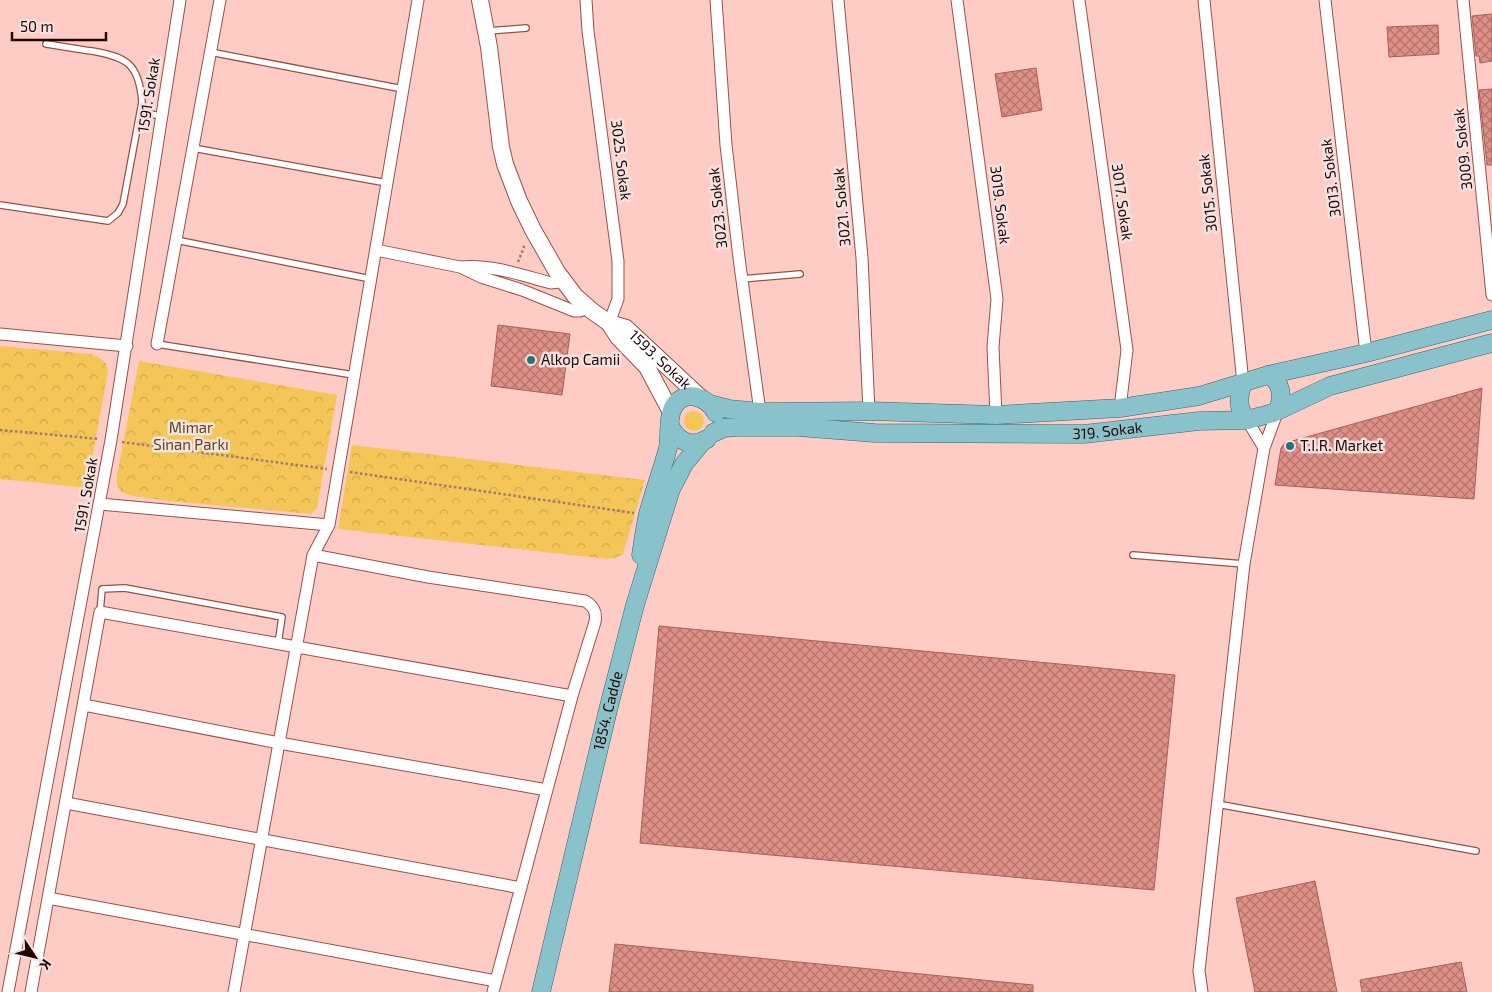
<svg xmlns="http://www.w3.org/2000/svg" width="1492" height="992" font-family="'Exo 2',sans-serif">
<defs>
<pattern id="park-crowns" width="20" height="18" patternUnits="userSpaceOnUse" patternTransform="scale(1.25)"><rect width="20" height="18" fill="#f4c657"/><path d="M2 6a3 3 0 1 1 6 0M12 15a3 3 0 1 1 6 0" fill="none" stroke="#d1a94a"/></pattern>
<pattern id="building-cross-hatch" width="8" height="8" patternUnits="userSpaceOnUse" patternTransform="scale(1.25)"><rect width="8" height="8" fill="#de8f86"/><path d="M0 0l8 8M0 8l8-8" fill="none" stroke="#b4736c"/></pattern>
</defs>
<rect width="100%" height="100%" fill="#ffccc5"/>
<path fill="#f4c657" d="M684 421a10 10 0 1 1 20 0a10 10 0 1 1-20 0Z"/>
<path fill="url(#park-crowns)" d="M 0,346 L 91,354 C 100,358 107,360 108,371 L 87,488 L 0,479 Z
M 139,361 L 337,395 L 317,508 L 311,514 L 169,501 L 133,496 L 121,492 L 117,485 L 117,475 Z
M 352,445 L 645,480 L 623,554 L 615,558 L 607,559 L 338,529 Z"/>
<path fill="url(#building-cross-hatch)" stroke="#a95f57" d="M 1492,14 L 1492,61 L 1480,63 L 1479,56 L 1476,56 L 1472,16 Z
M 1438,25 L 1439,54 L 1389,57 L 1387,27 Z
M 1036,68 L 1042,110 L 1002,117 L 995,74 Z
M 1492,89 L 1492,165 L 1487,165 L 1479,90 Z
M 498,325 L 570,334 L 562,395 L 491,386 Z
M 1482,388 L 1474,499 L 1275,485 L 1281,448 L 1285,443 Z
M 659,626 L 1175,675 L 1154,890 L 640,843 Z
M 1315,881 L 1337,992 L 1255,992 L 1236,898 Z
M 615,944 L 1033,985 L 1033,992 L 609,992 Z
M 1461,962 L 1467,992 L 1362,992 L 1360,980 Z"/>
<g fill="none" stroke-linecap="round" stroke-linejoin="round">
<g stroke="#99504a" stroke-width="8">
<path id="service" d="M 488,31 L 526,28
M 210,52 L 403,89
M 140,112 L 161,116
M 193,148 L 387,183
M 0,205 L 108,221 L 118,213 L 123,204 L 142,102 C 139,64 127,57 92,51 C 76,49 61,46 46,44
M 176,240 L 371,279
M 742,279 L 800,274
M 157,344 L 354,375
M 1133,555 L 1244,564
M 100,612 L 102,589 L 125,588 L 282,617 L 278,644
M 1217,804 L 1476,851"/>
</g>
<g stroke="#99504a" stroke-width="13">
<path id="minor" d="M 586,0 L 588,31 L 618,261 L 618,299 L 609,323
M 716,0 L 726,145 L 739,258 L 760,412
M 838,0 L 862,258 L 869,411
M 957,0 L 997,299 L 993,347 L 996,415
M 1079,0 L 1127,350 L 1120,408
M 1204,0 L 1243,383
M 1325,0 L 1366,353
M 1463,0 L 1492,295
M 376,250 L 460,267 L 481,277 L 522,290 L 574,311 L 580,311 L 587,307
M 460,267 C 491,264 521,275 551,283 L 559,282 L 562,279
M 0,334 L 127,346
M 157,344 L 220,0
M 1247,420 L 1264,448
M 100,504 L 329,525
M 313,555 L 428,577 L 585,601 C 593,606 597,611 595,622 L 572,696 L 493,992
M 84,705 L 279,743 L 547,790
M 66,803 L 521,888
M 48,898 L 496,981
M 8,992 L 111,440 L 180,0
M 31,992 L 100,612 L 572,696
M 234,992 L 313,555 L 329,525 L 418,0
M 1202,992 L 1199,971 L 1244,564 L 1264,448 L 1278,410"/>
</g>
<g stroke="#99504a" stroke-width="18">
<g id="secondary">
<path id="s1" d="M 480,0 L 489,47 L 501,147 L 505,164 L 519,201 L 533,230 L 557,272 L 575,296 L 592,311 L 609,323 L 626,328 L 700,397"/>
<path d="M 609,323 L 618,337 L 647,367 L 671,412"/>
</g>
</g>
<g stroke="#32666e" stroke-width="19">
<g id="primary">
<path d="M 1268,375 C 1282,381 1283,397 1278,410"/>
<path d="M 1243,383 C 1238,398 1237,407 1247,420"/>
<path d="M 710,404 L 729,409 L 760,412 L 869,411 L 996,415 L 1120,408 L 1199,396 L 1268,375 L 1366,353 L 1492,320"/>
<path d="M 670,426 C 678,442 692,448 707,439"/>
<path id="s2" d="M 713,433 L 724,428 L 738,427 L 798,427 L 875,433 L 1084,434 L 1199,421 L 1247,420 L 1273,413 L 1330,386 L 1492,343"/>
<path d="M 641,555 C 643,542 645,527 648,514 C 654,492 662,470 668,448 C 670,436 668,420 672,410 C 681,388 707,395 716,413"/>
<path id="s3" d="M 541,992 L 608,710 L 635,605 L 671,489 L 684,464 L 702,442"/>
</g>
</g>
<path stroke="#a17773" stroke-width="2.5" stroke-dasharray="2.5 2.5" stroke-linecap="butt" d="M 518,262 L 525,244
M 0,430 L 99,439
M 122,442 L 327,469
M 350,472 L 634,513"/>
<use href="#service" stroke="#fff" stroke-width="5.5"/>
<use href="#minor" stroke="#fff" stroke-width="11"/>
<use href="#secondary" stroke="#fff" stroke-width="16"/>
<use href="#primary" stroke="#89c2ca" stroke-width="18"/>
</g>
<g fill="#28717a" stroke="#f4e2e0" stroke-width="2">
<circle cx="531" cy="360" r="5"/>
<circle cx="1290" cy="446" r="5"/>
</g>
<g text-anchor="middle" stroke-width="5" stroke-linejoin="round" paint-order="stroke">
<g font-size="15" fill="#220605" stroke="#f4e2e0">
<text transform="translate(149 95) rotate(-81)" y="5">1591. Sokak</text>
<text transform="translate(1463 149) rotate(-96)" y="5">3009. Sokak</text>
<text transform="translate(621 160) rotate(83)" y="5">3025. Sokak</text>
<text transform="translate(1331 178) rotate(-97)" y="5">3013. Sokak</text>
<text transform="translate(1208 193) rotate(-96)" y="5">3015. Sokak</text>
<text transform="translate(1122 202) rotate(82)" y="5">3017. Sokak</text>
<text transform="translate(1000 205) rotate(83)" y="5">3019. Sokak</text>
<text transform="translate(842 207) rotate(-95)" y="5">3021. Sokak</text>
<text transform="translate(718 208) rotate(-96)" y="5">3023. Sokak</text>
<text dy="5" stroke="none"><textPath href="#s1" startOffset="424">1593. Sokak</textPath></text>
<text dy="5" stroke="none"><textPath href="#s2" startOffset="396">319. Sokak</textPath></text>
<text transform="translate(86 495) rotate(-80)" y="5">1591. Sokak</text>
<text dy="5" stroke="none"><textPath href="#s3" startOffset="289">1854. Cadde</textPath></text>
</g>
<g font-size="15" fill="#220605" stroke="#f4e2e0" text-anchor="start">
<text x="541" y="365">Alkop Camii</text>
<text x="1300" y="451">T.I.R. Market</text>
</g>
<g font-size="15" fill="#5d4918" stroke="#f4e2e0">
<text x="191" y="433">Mimar<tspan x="191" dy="17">Sinan Parkı</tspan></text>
</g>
</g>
<g transform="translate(35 957) rotate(125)" stroke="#f4e2e0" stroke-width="4" paint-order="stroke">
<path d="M0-4L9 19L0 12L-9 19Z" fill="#220605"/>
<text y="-8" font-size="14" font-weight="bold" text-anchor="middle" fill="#220605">K</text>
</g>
<path d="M12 32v8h94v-8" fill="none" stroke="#220605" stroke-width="2.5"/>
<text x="20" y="32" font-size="15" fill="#220605" stroke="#f4e2e0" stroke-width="4" paint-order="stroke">50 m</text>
</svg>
